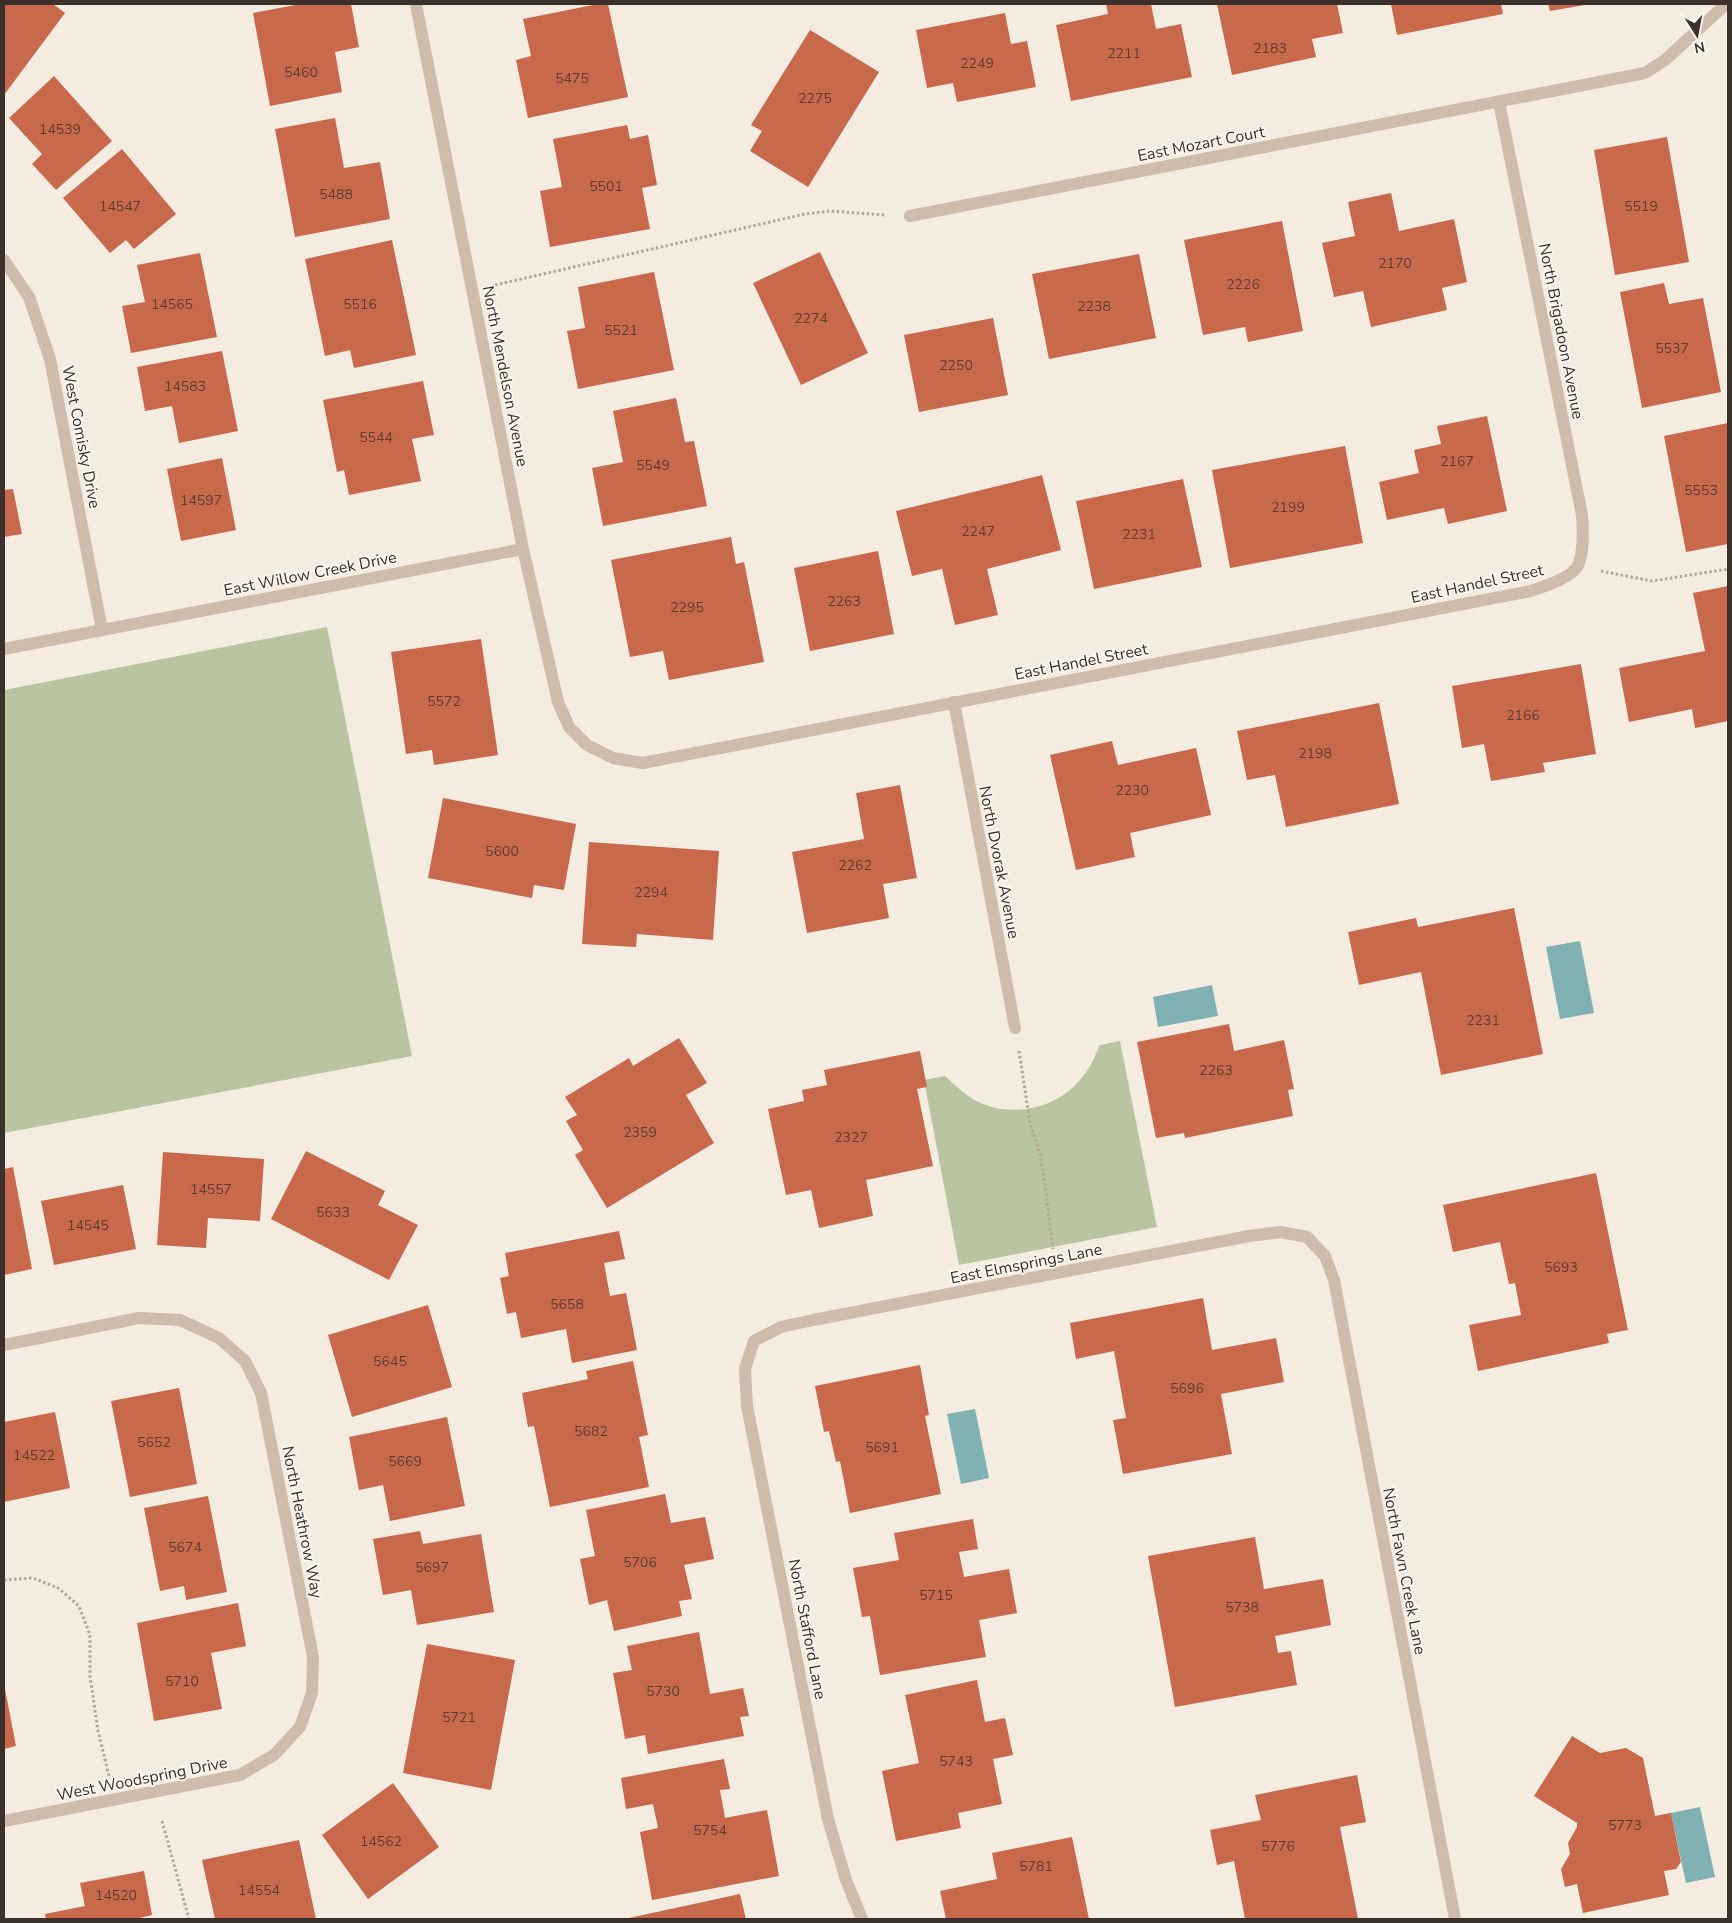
<svg xmlns="http://www.w3.org/2000/svg" width="1732" height="1923" font-family="'Nunito Sans',sans-serif">
<rect width="100%" height="100%" fill="#f4ebe1"/>
<path fill="#b8c4a0" d="M 327,627 L 412,1056 L 4,1133 L 4,690 Z
M 1120,1041 L 1157,1227 L 959,1265 L 924,1080 L 945,1076 C 958,1088 971,1101 989,1106 C 1020,1116 1058,1106 1079,1081 C 1089,1071 1094,1058 1100,1045 Z"/>
<path fill="#7fb0b2" d="M 1580,941 L 1594,1013 L 1560,1019 L 1546,947 Z
M 1212,985 L 1218,1016 L 1158,1027 L 1153,997 Z
M 975,1409 L 989,1478 L 961,1484 L 947,1414 Z
M 1700,1807 L 1715,1877 L 1686,1883 L 1671,1813 Z"/>
<path fill="#c8694b" d="M 4,4 L 53,4 L 65,13 L 4,95 Z
M 301,4 L 351,4 L 359,47 L 335,52 L 342,92 L 270,106 L 253,13 Z
M 598,4 L 608,4 L 628,97 L 528,118 L 516,60 L 531,56 L 523,19 Z
M 1106,4 L 1151,4 L 1156,29 L 1181,24 L 1192,77 L 1071,101 L 1056,25 L 1108,14 Z
M 1217,4 L 1337,4 L 1343,33 L 1312,39 L 1316,57 L 1232,75 Z
M 1391,4 L 1501,4 L 1503,14 L 1397,35 Z
M 1548,4 L 1585,4 L 1585,5 L 1550,11 Z
M 1005,13 L 1011,44 L 1027,41 L 1036,87 L 957,102 L 953,83 L 927,88 L 916,30 Z
M 810,30 L 879,72 L 808,187 L 750,151 L 762,131 L 751,125 Z
M 54,76 L 112,141 L 56,190 L 32,164 L 42,154 L 9,118 Z
M 335,118 L 344,168 L 380,162 L 390,219 L 295,237 L 275,129 Z
M 627,125 L 630,139 L 648,135 L 657,185 L 642,188 L 650,229 L 550,247 L 540,191 L 562,187 L 553,139 Z
M 1667,137 L 1689,262 L 1615,275 L 1594,150 Z
M 122,149 L 176,214 L 134,249 L 126,240 L 110,253 L 63,198 Z
M 1391,193 L 1399,231 L 1454,219 L 1467,282 L 1442,288 L 1447,310 L 1371,327 L 1363,291 L 1334,297 L 1322,243 L 1355,236 L 1348,202 Z
M 1282,221 L 1303,331 L 1248,342 L 1245,327 L 1203,335 L 1184,240 Z
M 392,240 L 416,355 L 354,368 L 350,350 L 325,356 L 305,259 Z
M 820,252 L 868,353 L 801,385 L 753,283 Z
M 200,253 L 217,337 L 131,353 L 122,306 L 145,302 L 137,265 Z
M 1139,254 L 1156,338 L 1049,359 L 1032,274 Z
M 654,272 L 674,370 L 578,389 L 567,331 L 585,328 L 578,287 Z
M 1664,283 L 1669,304 L 1703,298 L 1721,392 L 1642,408 L 1620,292 Z
M 993,318 L 1008,395 L 919,412 L 904,335 Z
M 222,351 L 238,431 L 179,443 L 172,406 L 145,411 L 137,367 Z
M 423,381 L 434,435 L 412,439 L 421,481 L 349,495 L 344,470 L 337,472 L 323,400 Z
M 676,398 L 685,442 L 694,441 L 707,506 L 603,526 L 592,468 L 623,462 L 613,411 Z
M 1487,416 L 1507,511 L 1448,524 L 1444,508 L 1387,520 L 1379,482 L 1419,473 L 1414,450 L 1441,444 L 1437,426 Z
M 1728,423 L 1728,544 L 1686,552 L 1664,436 Z
M 1345,446 L 1363,543 L 1230,568 L 1212,470 Z
M 222,458 L 236,530 L 181,541 L 167,469 Z
M 1042,475 L 1061,550 L 987,569 L 998,615 L 955,625 L 942,569 L 912,576 L 896,511 Z
M 1183,479 L 1202,567 L 1094,589 L 1076,501 Z
M 13,489 L 22,534 L 4,537 L 4,490 Z
M 731,537 L 736,564 L 744,562 L 764,662 L 669,680 L 663,651 L 630,657 L 611,560 Z
M 878,551 L 894,634 L 810,651 L 794,568 Z
M 1728,586 L 1728,721 L 1695,728 L 1692,709 L 1629,722 L 1619,668 L 1705,651 L 1693,593 Z
M 481,639 L 498,755 L 434,765 L 432,750 L 406,754 L 391,652 Z
M 1581,664 L 1596,754 L 1543,763 L 1545,772 L 1491,781 L 1484,744 L 1462,748 L 1452,686 Z
M 1379,703 L 1399,804 L 1286,827 L 1275,775 L 1247,780 L 1237,731 Z
M 1112,741 L 1118,765 L 1196,748 L 1211,815 L 1130,833 L 1135,857 L 1076,870 L 1050,755 Z
M 900,785 L 917,878 L 883,884 L 889,918 L 807,933 L 792,852 L 864,839 L 856,793 Z
M 443,798 L 576,824 L 564,890 L 534,885 L 532,898 L 428,878 Z
M 589,842 L 719,851 L 713,940 L 637,934 L 636,947 L 582,944 Z
M 1514,908 L 1543,1054 L 1441,1075 L 1421,972 L 1359,985 L 1348,932 L 1416,918 L 1418,927 Z
M 1229,1024 L 1234,1051 L 1284,1040 L 1294,1089 L 1288,1090 L 1293,1116 L 1185,1138 L 1184,1133 L 1156,1138 L 1137,1042 Z
M 679,1038 L 707,1083 L 686,1095 L 714,1143 L 607,1208 L 575,1155 L 583,1150 L 566,1121 L 577,1115 L 565,1097 L 629,1058 L 633,1066 Z
M 920,1051 L 927,1087 L 917,1089 L 933,1166 L 866,1180 L 873,1216 L 819,1228 L 811,1190 L 786,1195 L 768,1109 L 804,1101 L 802,1090 L 827,1085 L 824,1070 Z
M 306,1151 L 385,1191 L 378,1205 L 418,1225 L 389,1280 L 271,1219 Z
M 163,1152 L 264,1159 L 260,1221 L 208,1218 L 206,1248 L 157,1245 Z
M 13,1167 L 32,1269 L 4,1275 L 4,1169 Z
M 1596,1173 L 1628,1330 L 1607,1334 L 1609,1343 L 1478,1371 L 1469,1325 L 1521,1315 L 1515,1283 L 1509,1284 L 1500,1242 L 1453,1252 L 1443,1205 Z
M 123,1185 L 136,1249 L 54,1265 L 41,1201 Z
M 619,1231 L 625,1259 L 604,1263 L 610,1296 L 626,1293 L 637,1350 L 572,1363 L 566,1329 L 521,1338 L 516,1312 L 507,1314 L 500,1278 L 509,1276 L 505,1253 Z
M 1203,1298 L 1212,1350 L 1276,1338 L 1284,1382 L 1221,1394 L 1232,1454 L 1123,1474 L 1113,1420 L 1126,1418 L 1114,1351 L 1076,1359 L 1070,1323 Z
M 428,1305 L 452,1387 L 352,1417 L 328,1335 Z
M 633,1361 L 648,1435 L 639,1437 L 649,1487 L 550,1507 L 534,1426 L 528,1427 L 522,1393 L 588,1379 L 586,1371 Z
M 920,1365 L 929,1415 L 925,1416 L 941,1494 L 850,1513 L 840,1461 L 836,1462 L 829,1431 L 824,1432 L 815,1386 Z
M 179,1388 L 197,1484 L 130,1497 L 111,1401 Z
M 55,1412 L 70,1488 L 4,1502 L 4,1422 Z
M 447,1417 L 465,1506 L 390,1521 L 383,1485 L 359,1490 L 349,1437 Z
M 665,1494 L 671,1523 L 705,1517 L 714,1559 L 684,1565 L 692,1599 L 679,1601 L 682,1616 L 614,1631 L 607,1600 L 589,1605 L 580,1559 L 595,1556 L 586,1510 Z
M 208,1496 L 227,1592 L 186,1600 L 184,1586 L 160,1591 L 144,1508 Z
M 973,1519 L 978,1549 L 959,1552 L 964,1577 L 1009,1569 L 1017,1613 L 979,1620 L 986,1657 L 880,1675 L 870,1616 L 862,1617 L 853,1568 L 899,1560 L 894,1533 Z
M 420,1531 L 423,1544 L 481,1534 L 494,1612 L 417,1625 L 411,1590 L 383,1595 L 373,1539 Z
M 1255,1537 L 1264,1589 L 1323,1579 L 1331,1625 L 1275,1636 L 1278,1653 L 1291,1651 L 1297,1685 L 1175,1707 L 1148,1556 Z
M 238,1603 L 246,1646 L 211,1653 L 222,1709 L 154,1721 L 137,1623 Z
M 699,1632 L 710,1694 L 743,1688 L 749,1716 L 740,1717 L 744,1736 L 648,1754 L 645,1735 L 625,1739 L 613,1673 L 632,1670 L 627,1646 Z
M 427,1644 L 515,1660 L 491,1790 L 403,1773 Z
M 977,1680 L 985,1722 L 1005,1718 L 1013,1755 L 993,1759 L 1002,1804 L 958,1813 L 961,1828 L 896,1841 L 882,1771 L 919,1763 L 905,1695 Z
M 5,1689 L 16,1746 L 4,1749 L 4,1690 Z
M 1572,1736 L 1600,1753 L 1626,1748 L 1643,1758 L 1655,1816 L 1671,1813 L 1681,1862 L 1676,1869 L 1664,1871 L 1669,1895 L 1583,1913 L 1577,1884 L 1565,1887 L 1561,1869 L 1570,1854 L 1568,1843 L 1577,1827 L 1577,1823 L 1534,1796 Z
M 724,1759 L 730,1789 L 720,1790 L 725,1818 L 767,1810 L 779,1876 L 652,1900 L 640,1832 L 658,1828 L 653,1804 L 626,1809 L 621,1778 Z
M 1357,1775 L 1366,1822 L 1340,1827 L 1358,1919 L 1245,1919 L 1234,1861 L 1217,1865 L 1210,1830 L 1261,1820 L 1255,1795 Z
M 393,1783 L 439,1847 L 368,1899 L 322,1835 Z
M 1072,1837 L 1089,1919 L 946,1919 L 940,1891 L 997,1879 L 992,1853 Z
M 299,1840 L 316,1919 L 215,1919 L 202,1860 Z
M 144,1871 L 152,1915 L 140,1918 L 140,1919 L 46,1919 L 45,1914 L 85,1906 L 80,1883 Z
M 740,1894 L 746,1919 L 629,1919 L 629,1918 Z"/>
<g fill="none" stroke-linecap="round" stroke-linejoin="round">
<path stroke="#b9a596" stroke-width="3" stroke-dasharray="2.5 2.5" stroke-linecap="butt" d="M 495,285 L 805,214 L 830,211 L 885,215
M 1601,571 L 1652,581 L 1728,569
M 1019,1051 L 1030,1123 L 1040,1154 L 1045,1185 L 1053,1249
M 4,1580 L 33,1578 L 58,1588 L 79,1606 L 90,1635 L 90,1676 L 98,1731 L 109,1776
M 162,1821 L 189,1919"/>
<path stroke="#cdbbac" stroke-width="12" d="M 416,4 L 523,549 L 558,702 L 569,727 L 587,745 L 613,758 L 643,763 L 1531,591 C 1544,586 1569,579 1577,567 C 1584,556 1583,528 1582,515 L 1499,102
M 910,216 L 1645,73 L 1665,60 L 1726,4
M 4,260 L 29,297 L 50,359 L 102,630
M 4,649 L 523,549
M 954,702 L 1015,1028
M 4,1345 L 139,1318 L 180,1320 L 219,1338 L 245,1361 L 261,1393 L 313,1657 L 312,1693 L 300,1727 L 274,1755 L 240,1775 L 4,1821
M 862,1919 L 846,1880 L 828,1819 L 747,1406 L 745,1369 L 754,1341 L 781,1327 L 813,1320 L 1249,1236 L 1281,1232 L 1307,1237 L 1325,1256 L 1334,1280 L 1455,1919"/>
</g>
<g text-anchor="middle" stroke-width="4" stroke-linejoin="round" paint-order="stroke">
<g font-size="14" fill="#5e3e33">
<text x="1270" y="53">2183</text>
<text x="1124" y="58">2211</text>
<text x="977" y="68">2249</text>
<text x="301" y="77">5460</text>
<text x="572" y="83">5475</text>
<text x="815" y="103">2275</text>
<text x="60" y="134">14539</text>
<text x="606" y="191">5501</text>
<text x="336" y="199">5488</text>
<text x="120" y="211">14547</text>
<text x="1641" y="211">5519</text>
<text x="1395" y="268">2170</text>
<text x="1243" y="289">2226</text>
<text x="172" y="309">14565</text>
<text x="360" y="309">5516</text>
<text x="1094" y="311">2238</text>
<text x="811" y="323">2274</text>
<text x="621" y="335">5521</text>
<text x="1672" y="353">5537</text>
<text x="956" y="370">2250</text>
<text x="185" y="391">14583</text>
<text x="376" y="442">5544</text>
<text x="1457" y="466">2167</text>
<text x="653" y="470">5549</text>
<text x="1701" y="495">5553</text>
<text x="201" y="505">14597</text>
<text x="1288" y="512">2199</text>
<text x="978" y="536">2247</text>
<text x="1139" y="539">2231</text>
<text x="844" y="606">2263</text>
<text x="687" y="612">2295</text>
<text x="444" y="706">5572</text>
<text x="1523" y="720">2166</text>
<text x="1315" y="758">2198</text>
<text x="1132" y="795">2230</text>
<text x="502" y="856">5600</text>
<text x="855" y="870">2262</text>
<text x="651" y="897">2294</text>
<text x="1483" y="1025">2231</text>
<text x="1216" y="1075">2263</text>
<text x="640" y="1137">2359</text>
<text x="851" y="1142">2327</text>
<text x="211" y="1194">14557</text>
<text x="333" y="1217">5633</text>
<text x="88" y="1230">14545</text>
<text x="1561" y="1272">5693</text>
<text x="567" y="1309">5658</text>
<text x="390" y="1366">5645</text>
<text x="1187" y="1393">5696</text>
<text x="591" y="1436">5682</text>
<text x="154" y="1447">5652</text>
<text x="882" y="1452">5691</text>
<text x="34" y="1460">14522</text>
<text x="405" y="1466">5669</text>
<text x="185" y="1552">5674</text>
<text x="640" y="1567">5706</text>
<text x="432" y="1572">5697</text>
<text x="936" y="1600">5715</text>
<text x="1242" y="1612">5738</text>
<text x="182" y="1686">5710</text>
<text x="663" y="1696">5730</text>
<text x="459" y="1722">5721</text>
<text x="956" y="1766">5743</text>
<text x="1625" y="1830">5773</text>
<text x="710" y="1835">5754</text>
<text x="381" y="1846">14562</text>
<text x="1278" y="1851">5776</text>
<text x="1036" y="1871">5781</text>
<text x="259" y="1895">14554</text>
<text x="116" y="1900">14520</text>
</g>
<g font-size="16" fill="#3b302b" stroke="#fbf5ee">
<text transform="translate(1201 143) rotate(-11)" y="6">East Mozart Court</text>
<text transform="translate(1562 331) rotate(79)" y="6">North Brigadoon Avenue</text>
<text transform="translate(506 376) rotate(79)" y="6">North Mendelson Avenue</text>
<text transform="translate(82 437) rotate(79)" y="6">West Comisky Drive</text>
<text transform="translate(310 573) rotate(-11)" y="6">East Willow Creek Drive</text>
<text transform="translate(1477 583) rotate(-12)" y="6">East Handel Street</text>
<text transform="translate(1081 661) rotate(-11)" y="6">East Handel Street</text>
<text transform="translate(1000 862) rotate(79)" y="6">North Dvorak Avenue</text>
<text transform="translate(1026 1263) rotate(-11)" y="6">East Elmsprings Lane</text>
<text transform="translate(303 1522) rotate(79)" y="6">North Heathrow Way</text>
<text transform="translate(1405 1571) rotate(79)" y="6">North Fawn Creek Lane</text>
<text transform="translate(808 1629) rotate(79)" y="6">North Stafford Lane</text>
<text transform="translate(142 1778) rotate(-11)" y="6">West Woodspring Drive</text>
</g>
</g>
<rect width="1732" height="1923" fill="none" stroke="#3b302b" stroke-width="10"/>
<g transform="translate(1697 35) rotate(169)" stroke="#fbf5ee" stroke-width="4" paint-order="stroke">
<path d="M0-4L9 19L0 12L-9 19Z" fill="#3b302b"/>
<text y="-8" font-size="14" font-weight="bold" text-anchor="middle" fill="#3b302b">N</text>
</g>
</svg>
